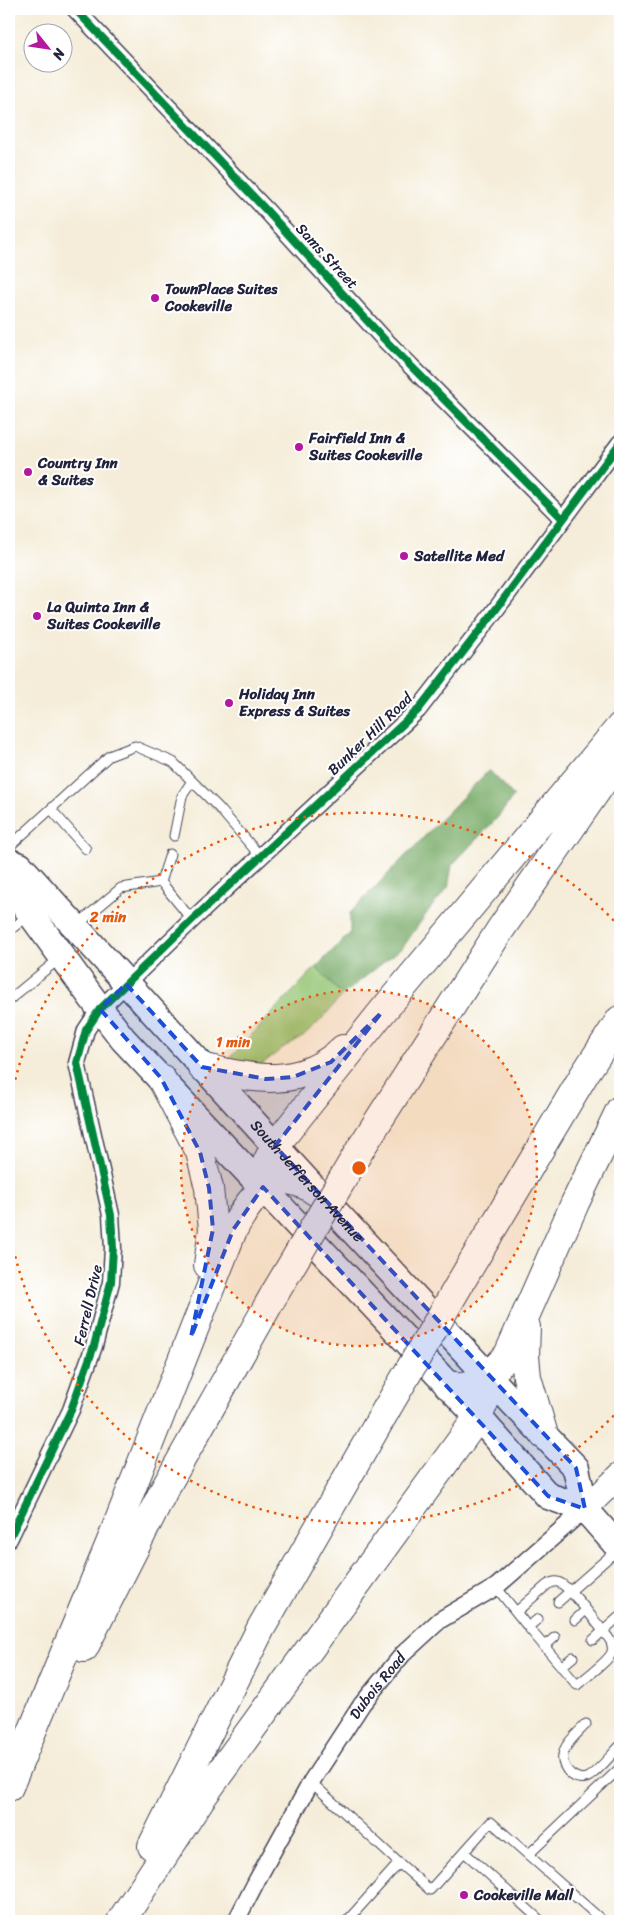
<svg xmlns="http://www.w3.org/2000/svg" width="629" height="1930" font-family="Sriracha,sans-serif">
<rect width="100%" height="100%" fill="#fff"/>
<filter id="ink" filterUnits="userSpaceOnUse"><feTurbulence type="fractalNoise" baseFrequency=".02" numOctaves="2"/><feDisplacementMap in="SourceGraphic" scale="10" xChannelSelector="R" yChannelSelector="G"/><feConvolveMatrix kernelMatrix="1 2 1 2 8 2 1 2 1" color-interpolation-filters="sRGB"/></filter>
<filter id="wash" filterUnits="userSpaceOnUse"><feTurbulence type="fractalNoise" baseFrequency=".0096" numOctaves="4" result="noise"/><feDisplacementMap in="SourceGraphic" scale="20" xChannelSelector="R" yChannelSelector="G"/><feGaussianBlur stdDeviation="1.12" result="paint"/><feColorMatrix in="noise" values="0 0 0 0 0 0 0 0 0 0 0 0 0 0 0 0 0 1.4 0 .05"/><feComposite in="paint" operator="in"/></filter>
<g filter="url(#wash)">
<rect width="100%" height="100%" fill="#f5edd9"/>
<path fill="#96c676" stroke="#5c7458" d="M 316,967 L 342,995 L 322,1019 L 305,1035 L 283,1048 L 258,1067 L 224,1064 Z"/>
<path fill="#78ab67" stroke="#4d6651" d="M 489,770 L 514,796 L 498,817 L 452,865 L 448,888 L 429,910 L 403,947 L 342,995 L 316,967 L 350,933 L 350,913 Z"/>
</g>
<g filter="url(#ink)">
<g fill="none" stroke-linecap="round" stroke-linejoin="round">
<g stroke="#424053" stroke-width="11">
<path id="lane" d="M 51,809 L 86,849
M 174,836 L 182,796 L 192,781
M 9,847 L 109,756 L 135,746 L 173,762 L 219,808 L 261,857
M 161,882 L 170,854
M 77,925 L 121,888 L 161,882 L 192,920
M 9,931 L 30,914
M 9,1000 L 60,958
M 496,1587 L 528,1627
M 558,1602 L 617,1550
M 516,1612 L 547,1585 C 550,1583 554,1581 558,1582 C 570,1586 594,1620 603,1631 L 593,1640
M 538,1619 L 528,1627 L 577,1685 C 585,1678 609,1661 612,1652 C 614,1643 608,1637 603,1631 L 620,1616
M 575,1620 L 586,1610
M 544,1647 L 555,1637
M 561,1667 L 573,1657
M 586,1724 C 579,1732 564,1744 563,1755 C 560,1768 577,1785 590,1776 C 600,1769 611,1755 620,1746
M 311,1782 L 399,1863
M 528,1855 L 620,1768
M 347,1921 L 399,1863 L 430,1890 L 464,1852
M 541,1921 L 464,1852 L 491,1822 L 603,1921"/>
</g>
<g stroke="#424053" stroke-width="19">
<g id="street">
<path d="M 75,9 L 266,210 L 383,338 L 563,519"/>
<path d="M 9,1539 L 71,1410 L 94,1346 L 111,1282 L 113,1248 L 111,1215 L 77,1063 L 86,1030 L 100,1009 L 192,920 L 418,710 L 491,616 L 620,443"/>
<path id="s1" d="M 236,1921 L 257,1880 L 311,1782 L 362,1704 L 403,1654 L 440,1620 L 496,1587 L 585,1509"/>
</g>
</g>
<g stroke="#424053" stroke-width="26">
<path id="secondary" d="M 585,1509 L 620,1475"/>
</g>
<g stroke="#424053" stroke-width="29">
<g id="primary">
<path id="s2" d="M 9,862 L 20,866 L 318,1193 L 514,1404 L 576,1468 L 585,1509 L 620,1549"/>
<path d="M 9,884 L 100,1009 L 123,1039 L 478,1417 L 548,1496 L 585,1509"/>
</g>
</g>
<g stroke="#424053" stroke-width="30">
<path id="highway" d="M 202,1067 C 253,1080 302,1089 343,1049
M 161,1078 L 200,1152 L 209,1188 L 213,1229 L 208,1265
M 361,1148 L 500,930 L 620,757
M 264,1188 L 267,1162 L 275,1146 L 382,1012 L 620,727
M 469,1268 L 584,1075 L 620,1020
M 526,1327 L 525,1356 L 527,1377 L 544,1435
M 448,1385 C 476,1391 491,1374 508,1355 L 575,1203 L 620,1110
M 84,1648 L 164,1490 L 275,1293
M 9,1787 L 111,1541 L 233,1230 C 253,1193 276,1162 318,1193
M 152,1846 L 261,1628 L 386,1410
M 121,1921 L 200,1800 L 478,1417 L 488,1393 L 487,1375"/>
</g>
<use href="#lane" stroke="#fff" stroke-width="9"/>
<use href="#street" stroke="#fff" stroke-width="16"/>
<use href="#secondary" stroke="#fff" stroke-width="24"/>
<use href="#primary" stroke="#fff" stroke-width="26"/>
<use href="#highway" stroke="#fff" stroke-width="28"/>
<g stroke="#424053" stroke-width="30" stroke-linecap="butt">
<path id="highway-bridge" d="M 275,1293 L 361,1148
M 386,1410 L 469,1268"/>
</g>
<use href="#highway-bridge" stroke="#fff" stroke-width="28"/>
<g stroke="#fff" stroke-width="11">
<path id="cycleway" d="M 75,9 L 266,210 L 383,338 L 563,519
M 9,1539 L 71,1410 L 94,1346 L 111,1282 L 113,1248 L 111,1215 L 77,1063 L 86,1030 L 100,1009 L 192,920 L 418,710 L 491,616 L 620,443"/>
</g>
<use href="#cycleway" stroke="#00873e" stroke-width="8"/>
</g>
</g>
<path fill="#1d4ed8" fill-opacity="0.2" stroke="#1d4ed8" stroke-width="4" stroke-dasharray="10 6" stroke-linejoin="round" d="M 126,984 L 202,1067 L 266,1079 L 293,1077 L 331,1062 L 382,1012 L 275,1146 L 576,1468 L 585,1509 L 548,1496 L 263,1187 L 233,1230 L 191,1337 L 213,1229 L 209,1188 L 200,1152 L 161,1078 L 100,1009 Z"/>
<circle cx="359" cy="1168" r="178" fill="#e8590c" fill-opacity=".12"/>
<g fill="none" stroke="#e8590c" stroke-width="2.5" stroke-dasharray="2.5 5">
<circle cx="359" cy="1168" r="178"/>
<path d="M619 1410A355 355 0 0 1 9 1227M9 1109A355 355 0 0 1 619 926"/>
</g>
<g fill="#b5179e" stroke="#fff" stroke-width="2">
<circle cx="155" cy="298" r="5"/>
<circle cx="299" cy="447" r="5"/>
<circle cx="28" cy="472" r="5"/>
<circle cx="404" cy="556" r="5"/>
<circle cx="37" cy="616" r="5"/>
<circle cx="229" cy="703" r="5"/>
<circle cx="464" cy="1895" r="5"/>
</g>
<g text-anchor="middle" stroke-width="4" stroke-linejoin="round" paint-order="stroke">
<g font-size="15" fill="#22223b" stroke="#fff">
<text transform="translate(327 256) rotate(47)" y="5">Sams Street</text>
<text transform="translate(370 734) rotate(-44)" y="5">Bunker Hill Road</text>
<text dy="5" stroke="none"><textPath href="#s2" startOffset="438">South Jefferson Avenue</textPath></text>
<text transform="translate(88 1305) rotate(-77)" y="5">Ferrell Drive</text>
<text dy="5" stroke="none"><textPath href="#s1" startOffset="275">Dubois Road</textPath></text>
</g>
<g font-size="15" font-weight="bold" fill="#22223b" stroke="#fff" text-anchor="start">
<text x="165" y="294">TownPlace Suites<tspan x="165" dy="17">Cookeville</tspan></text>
<text x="309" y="443">Fairfield Inn &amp;<tspan x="309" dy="17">Suites Cookeville</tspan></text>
<text x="38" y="468">Country Inn<tspan x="38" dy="17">&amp; Suites</tspan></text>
<text x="414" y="561">Satellite Med</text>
<text x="47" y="612">La Quinta Inn &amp;<tspan x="47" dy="17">Suites Cookeville</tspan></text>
<text x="239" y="699">Holiday Inn<tspan x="239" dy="17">Express &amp; Suites</tspan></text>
<text x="474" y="1900">Cookeville Mall</text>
</g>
</g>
<circle cx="359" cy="1168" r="8" fill="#e8590c" stroke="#fff" stroke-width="2.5"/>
<g font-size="15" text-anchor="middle" font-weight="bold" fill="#e8590c" stroke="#fff" stroke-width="4" stroke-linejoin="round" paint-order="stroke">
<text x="108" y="922">2 min</text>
<text x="233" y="1047">1 min</text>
</g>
<rect width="629" height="1930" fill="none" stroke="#fff" stroke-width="30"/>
<g transform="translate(48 48) rotate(120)"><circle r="24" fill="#ffffff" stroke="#a7a7b1"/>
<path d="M0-4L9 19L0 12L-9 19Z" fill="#b5179e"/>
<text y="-8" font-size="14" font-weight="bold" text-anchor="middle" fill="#22223b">N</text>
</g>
</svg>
